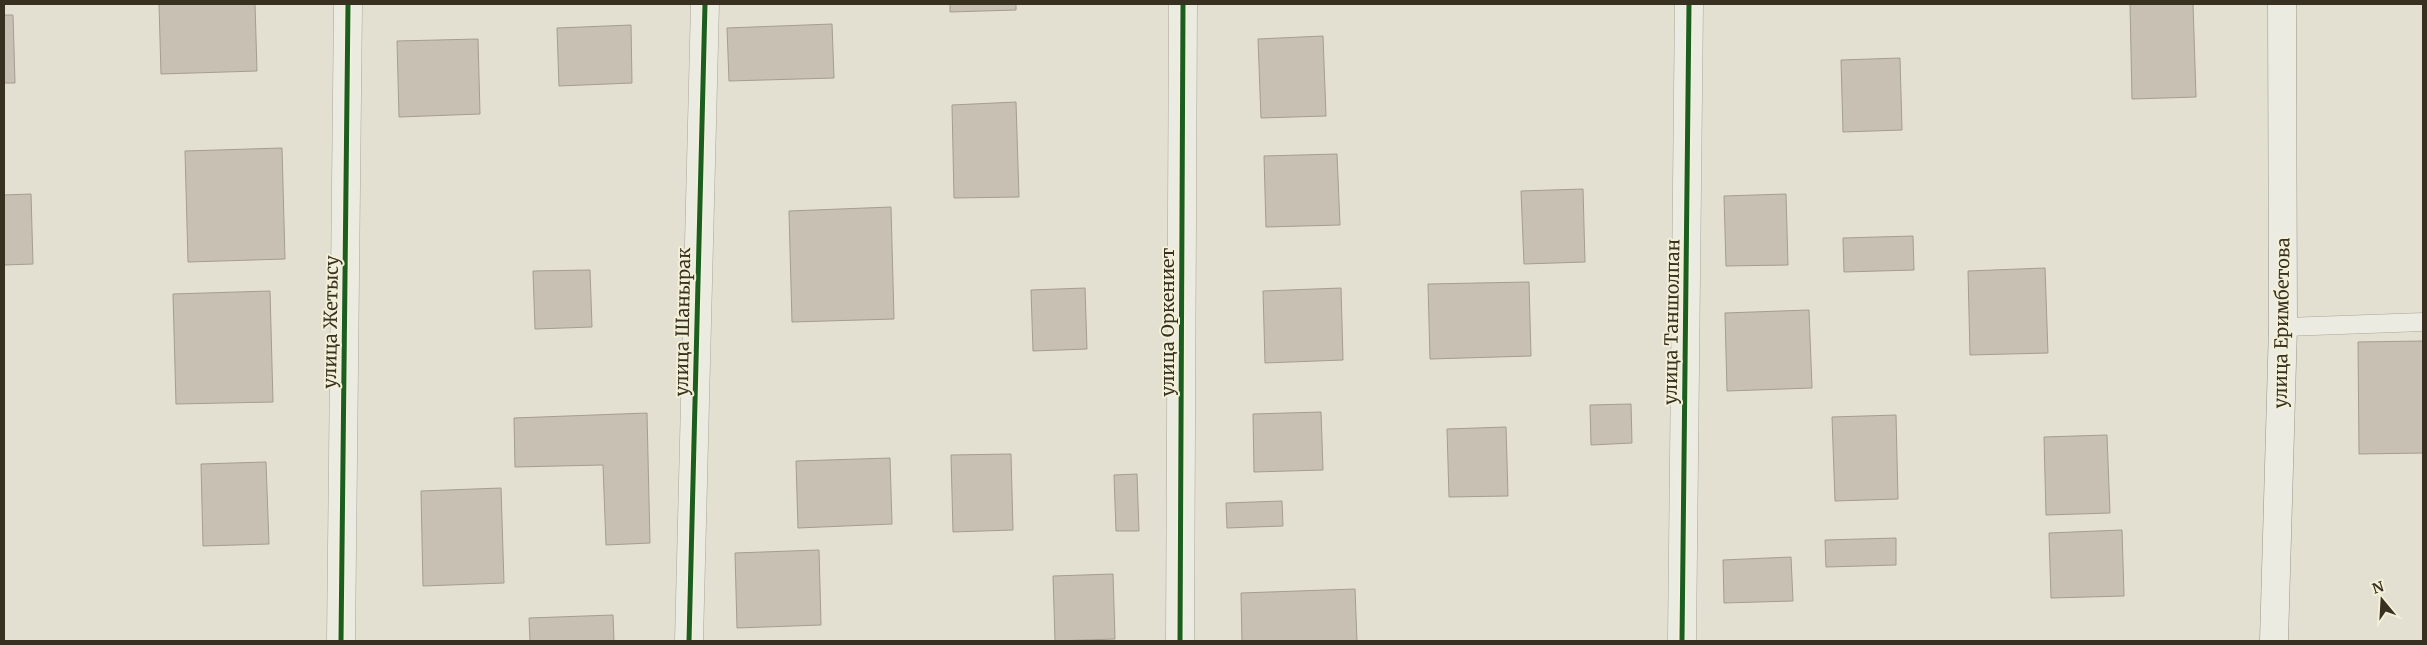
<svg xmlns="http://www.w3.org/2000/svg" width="2427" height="645" font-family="Merriweather,serif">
<rect width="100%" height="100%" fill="#e3e0d1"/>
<path fill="#c8c0b2" stroke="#a49d90" d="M 159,4 L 255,4 L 257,71 L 161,74 Z
M 950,4 L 1016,4 L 1016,10 L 950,12 Z
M 2130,4 L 2193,4 L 2196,97 L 2132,99 Z
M 4,15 L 13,15 L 15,83 L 4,83 Z
M 832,24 L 834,78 L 729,81 L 727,28 Z
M 631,25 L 632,83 L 559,86 L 557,28 Z
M 1323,36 L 1326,116 L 1261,118 L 1258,39 Z
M 478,39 L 480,114 L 399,117 L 397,41 Z
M 1900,58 L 1902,130 L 1843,132 L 1841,60 Z
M 1016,102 L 1019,197 L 954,198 L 952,105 Z
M 282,148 L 285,259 L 188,262 L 185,151 Z
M 1337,154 L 1340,225 L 1266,227 L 1264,156 Z
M 1583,189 L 1585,262 L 1524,264 L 1521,191 Z
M 31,194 L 33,264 L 4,265 L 4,195 Z
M 1786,194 L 1788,265 L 1726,266 L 1724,196 Z
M 891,207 L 894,319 L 792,322 L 789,211 Z
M 1913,236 L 1914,270 L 1844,272 L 1843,238 Z
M 2045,268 L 2048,353 L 1970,355 L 1968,271 Z
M 590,270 L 592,327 L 535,329 L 533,271 Z
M 1529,282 L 1531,356 L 1430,359 L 1428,284 Z
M 1085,288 L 1087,349 L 1033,351 L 1031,290 Z
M 1341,288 L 1343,360 L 1265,363 L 1263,291 Z
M 270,291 L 273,402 L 176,404 L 173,294 Z
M 1809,310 L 1812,388 L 1727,391 L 1725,313 Z
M 2423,341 L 2423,453 L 2359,454 L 2358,342 Z
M 1631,404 L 1632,443 L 1591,445 L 1590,405 Z
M 1321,412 L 1323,470 L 1254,472 L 1253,414 Z
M 647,413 L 650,543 L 606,545 L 603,465 L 515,467 L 514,418 Z
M 1896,415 L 1898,499 L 1835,501 L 1832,417 Z
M 1506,427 L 1508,496 L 1449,497 L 1447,429 Z
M 2107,435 L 2110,513 L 2046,515 L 2044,437 Z
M 1011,454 L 1013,530 L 953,532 L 951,455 Z
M 890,458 L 892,524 L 798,528 L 796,461 Z
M 266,462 L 269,544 L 203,546 L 201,464 Z
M 1137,474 L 1139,531 L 1116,531 L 1114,475 Z
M 501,488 L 504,583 L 423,586 L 421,491 Z
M 1282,501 L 1283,526 L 1227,528 L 1226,503 Z
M 2122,530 L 2124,596 L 2051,598 L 2049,533 Z
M 1896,538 L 1896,565 L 1826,567 L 1825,540 Z
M 819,550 L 821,625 L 737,628 L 735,553 Z
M 1791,557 L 1793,601 L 1724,603 L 1723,560 Z
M 1113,574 L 1115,639 L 1055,641 L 1053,576 Z
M 1355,589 L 1357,641 L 1242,641 L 1241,593 Z
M 613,615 L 614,641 L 530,641 L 529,618 Z"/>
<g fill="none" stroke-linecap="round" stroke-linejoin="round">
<g stroke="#a9a599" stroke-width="19">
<path id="service" d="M 2283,327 L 2423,322"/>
</g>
<g stroke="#a9a599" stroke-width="29">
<path id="minor" d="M 341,641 L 348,4
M 689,641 L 705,4
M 1180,641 L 1183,4
M 1682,641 L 1689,4"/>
</g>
<g stroke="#999589" stroke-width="29">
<path id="secondary" d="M 2274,641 L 2283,327 L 2282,4"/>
</g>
<use href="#service" stroke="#ecebe2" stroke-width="18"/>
<use href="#minor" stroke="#ecebe2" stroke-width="28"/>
<use href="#secondary" stroke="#ecebe2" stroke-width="28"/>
<g stroke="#f3f0d8" stroke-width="8">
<path id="cycleway" d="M 341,641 L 348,4
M 689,641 L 705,4
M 1180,641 L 1183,4
M 1682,641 L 1689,4"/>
</g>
<use href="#cycleway" stroke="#1b5e20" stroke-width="5"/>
</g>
<g text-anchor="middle" stroke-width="4" stroke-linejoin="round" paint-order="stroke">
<g font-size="18" fill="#383021" stroke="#f3f0d8">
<text transform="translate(331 322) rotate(-89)" y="6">улица Жетысу</text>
<text transform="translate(683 322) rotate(-89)" y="6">улица Шанырак</text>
<text transform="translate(1168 322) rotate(-90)" y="6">улица Оркениет</text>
<text transform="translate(1672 322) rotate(-89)" y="6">улица Таншолпан</text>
<text transform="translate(2282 323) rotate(-89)" y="6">улица Еримбетова</text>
</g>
</g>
<rect width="2427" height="645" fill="none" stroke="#383021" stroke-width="10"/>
<g transform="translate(2382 600) rotate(342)" stroke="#f3f0d8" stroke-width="4" paint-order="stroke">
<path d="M0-4L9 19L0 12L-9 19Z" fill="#383021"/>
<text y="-8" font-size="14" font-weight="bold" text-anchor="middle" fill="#383021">N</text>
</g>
</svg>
